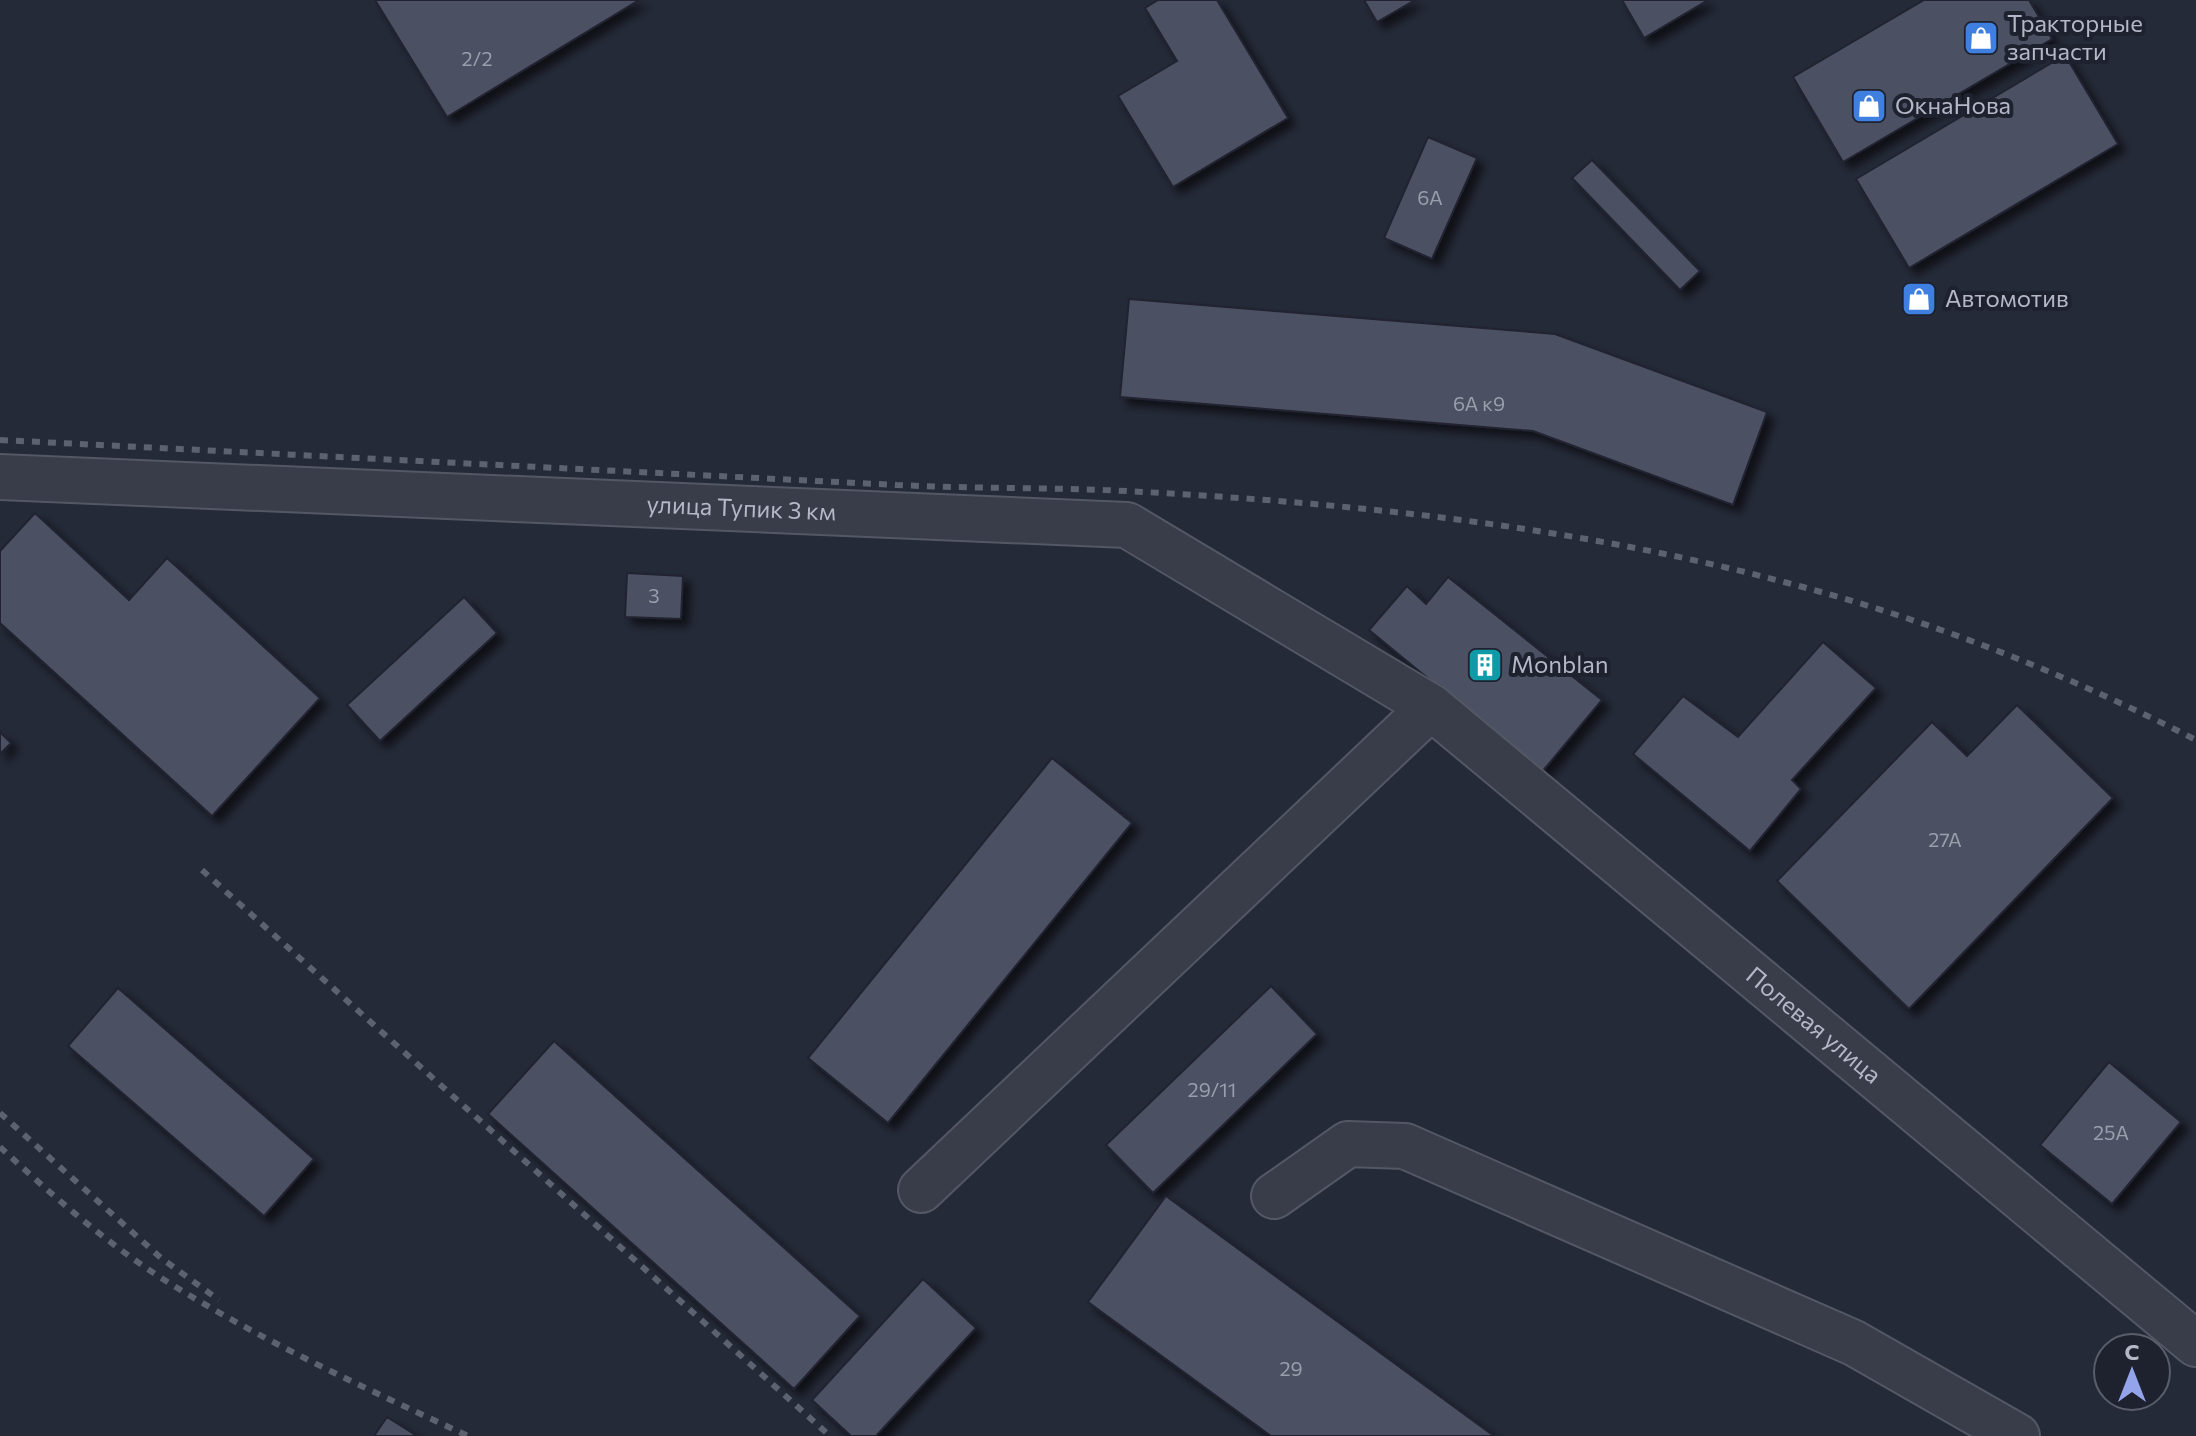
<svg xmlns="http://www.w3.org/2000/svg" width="2196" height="1436" font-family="Commissioner,sans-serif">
<defs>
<filter id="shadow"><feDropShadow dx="7" dy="7" stdDeviation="4" flood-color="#0009"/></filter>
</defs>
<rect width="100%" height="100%" fill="#252a38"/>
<path fill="#4c5162" stroke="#202330" stroke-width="2" filter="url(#shadow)" d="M 375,0 L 639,0 L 447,117 Z
M 1158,0 L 1217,0 L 1288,118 L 1173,187 L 1118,96 L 1177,61 L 1145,8 Z
M 1364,0 L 1415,0 L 1377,22 Z
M 1622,0 L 1708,0 L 1644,38 Z
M 1924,0 L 2029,0 L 2052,39 L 1843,162 L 1793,77 Z
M 2065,55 L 2118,144 L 1909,268 L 1856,179 Z
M 1428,137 L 1477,158 L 1432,259 L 1384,238 Z
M 1592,160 L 1700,271 L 1680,290 L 1572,178 Z
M 1129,299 L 1555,334 L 1767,412 L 1733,505 L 1533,431 L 1120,397 Z
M 35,513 L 129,600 L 167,558 L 320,698 L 212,816 L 0,623 L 0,551 Z
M 627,573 L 683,576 L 681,619 L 625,617 Z
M 1448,577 L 1602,700 L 1542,772 L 1369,630 L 1407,586 L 1426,604 Z
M 464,597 L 497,633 L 380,741 L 347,705 Z
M 1823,642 L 1876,688 L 1792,780 L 1801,789 L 1750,851 L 1633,754 L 1683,696 L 1738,737 Z
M 2017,705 L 2113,798 L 1909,1009 L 1777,881 L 1932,722 L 1967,756 Z
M 0,732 L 11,743 L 0,754 Z
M 1052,758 L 1132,823 L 888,1123 L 808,1058 Z
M 1271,986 L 1317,1034 L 1153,1193 L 1106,1145 Z
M 118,988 L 314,1159 L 264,1216 L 68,1046 Z
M 554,1041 L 860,1316 L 794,1389 L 488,1114 Z
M 2109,1062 L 2181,1122 L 2112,1204 L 2040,1145 Z
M 1166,1196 L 1494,1436 L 1271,1436 L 1088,1302 Z
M 923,1279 L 976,1328 L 876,1436 L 851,1436 L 812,1400 Z
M 387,1417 L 417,1436 L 374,1436 Z"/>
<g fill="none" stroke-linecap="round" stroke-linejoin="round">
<g stroke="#545764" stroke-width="48">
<g id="minor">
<path id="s1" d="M 0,477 L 1127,525 L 1431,707 L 2196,1344"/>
<path d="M 921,1190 L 1431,707"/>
<path d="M 1274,1196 L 1348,1144 L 1405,1146 L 1854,1343 L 2017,1436"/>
</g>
</g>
<use href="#minor" stroke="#393c49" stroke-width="44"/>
<path stroke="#5d6271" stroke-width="6" stroke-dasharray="8 8" stroke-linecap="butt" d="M 0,440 C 299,455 598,470 897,485 C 980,489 1062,487 1144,492 C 1364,504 1586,528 1799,586 C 1935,622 2071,676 2196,740
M 202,870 L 830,1436
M 0,1113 L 161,1258 L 219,1300
M 0,1147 C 52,1195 106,1243 166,1281 C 262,1341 365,1388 468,1436"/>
</g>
<defs>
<g id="shop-square" transform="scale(1.8)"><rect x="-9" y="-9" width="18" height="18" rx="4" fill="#3f7fe0" stroke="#1e212e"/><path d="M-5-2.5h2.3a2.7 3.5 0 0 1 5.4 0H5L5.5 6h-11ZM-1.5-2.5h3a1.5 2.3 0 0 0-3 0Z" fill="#fff"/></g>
<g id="building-square" transform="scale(1.8)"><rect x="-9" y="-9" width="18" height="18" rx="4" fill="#0f9aa8" stroke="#1e212e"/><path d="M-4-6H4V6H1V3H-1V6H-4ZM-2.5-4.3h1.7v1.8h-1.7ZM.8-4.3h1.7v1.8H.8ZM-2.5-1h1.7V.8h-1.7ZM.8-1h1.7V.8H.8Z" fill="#fff"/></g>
</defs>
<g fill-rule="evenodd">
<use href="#shop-square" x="1981" y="38"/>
<use href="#shop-square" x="1869" y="106"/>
<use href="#shop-square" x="1919" y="299"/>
<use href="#building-square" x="1485" y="665"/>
</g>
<g text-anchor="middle" stroke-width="8" stroke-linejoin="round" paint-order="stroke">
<g font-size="20" fill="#9a9eac">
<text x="477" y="66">2/2</text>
<text x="1430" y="205">6А</text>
<text x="1479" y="411">6А к9</text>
<text x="654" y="603">3</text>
<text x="1945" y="847">27А</text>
<text x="1212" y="1097">29/11</text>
<text x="2111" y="1140">25А</text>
<text x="1291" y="1376">29</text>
</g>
<g font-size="24" fill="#b4b7c5" stroke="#1e212e" text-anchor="start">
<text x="2007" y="32">Тракторные<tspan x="2007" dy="28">запчасти</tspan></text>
<text x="1895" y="114">ОкнаНова</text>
<text x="1945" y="307">Автомотив</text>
<text x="1511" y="673">Monblan</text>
</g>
<g font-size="24" fill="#b4b7c5" stroke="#1e212e">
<text dy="8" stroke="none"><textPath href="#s1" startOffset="742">улица Тупик 3 км</textPath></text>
<text dy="8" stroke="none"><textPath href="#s1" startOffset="1980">Полевая улица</textPath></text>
</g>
</g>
<g transform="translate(2132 1372)"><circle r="38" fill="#1e212e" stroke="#5a5d6a" stroke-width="2"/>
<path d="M0-6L14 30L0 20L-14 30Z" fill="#93a4eb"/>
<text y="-12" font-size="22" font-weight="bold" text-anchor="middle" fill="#b4b7c5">С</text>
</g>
</svg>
